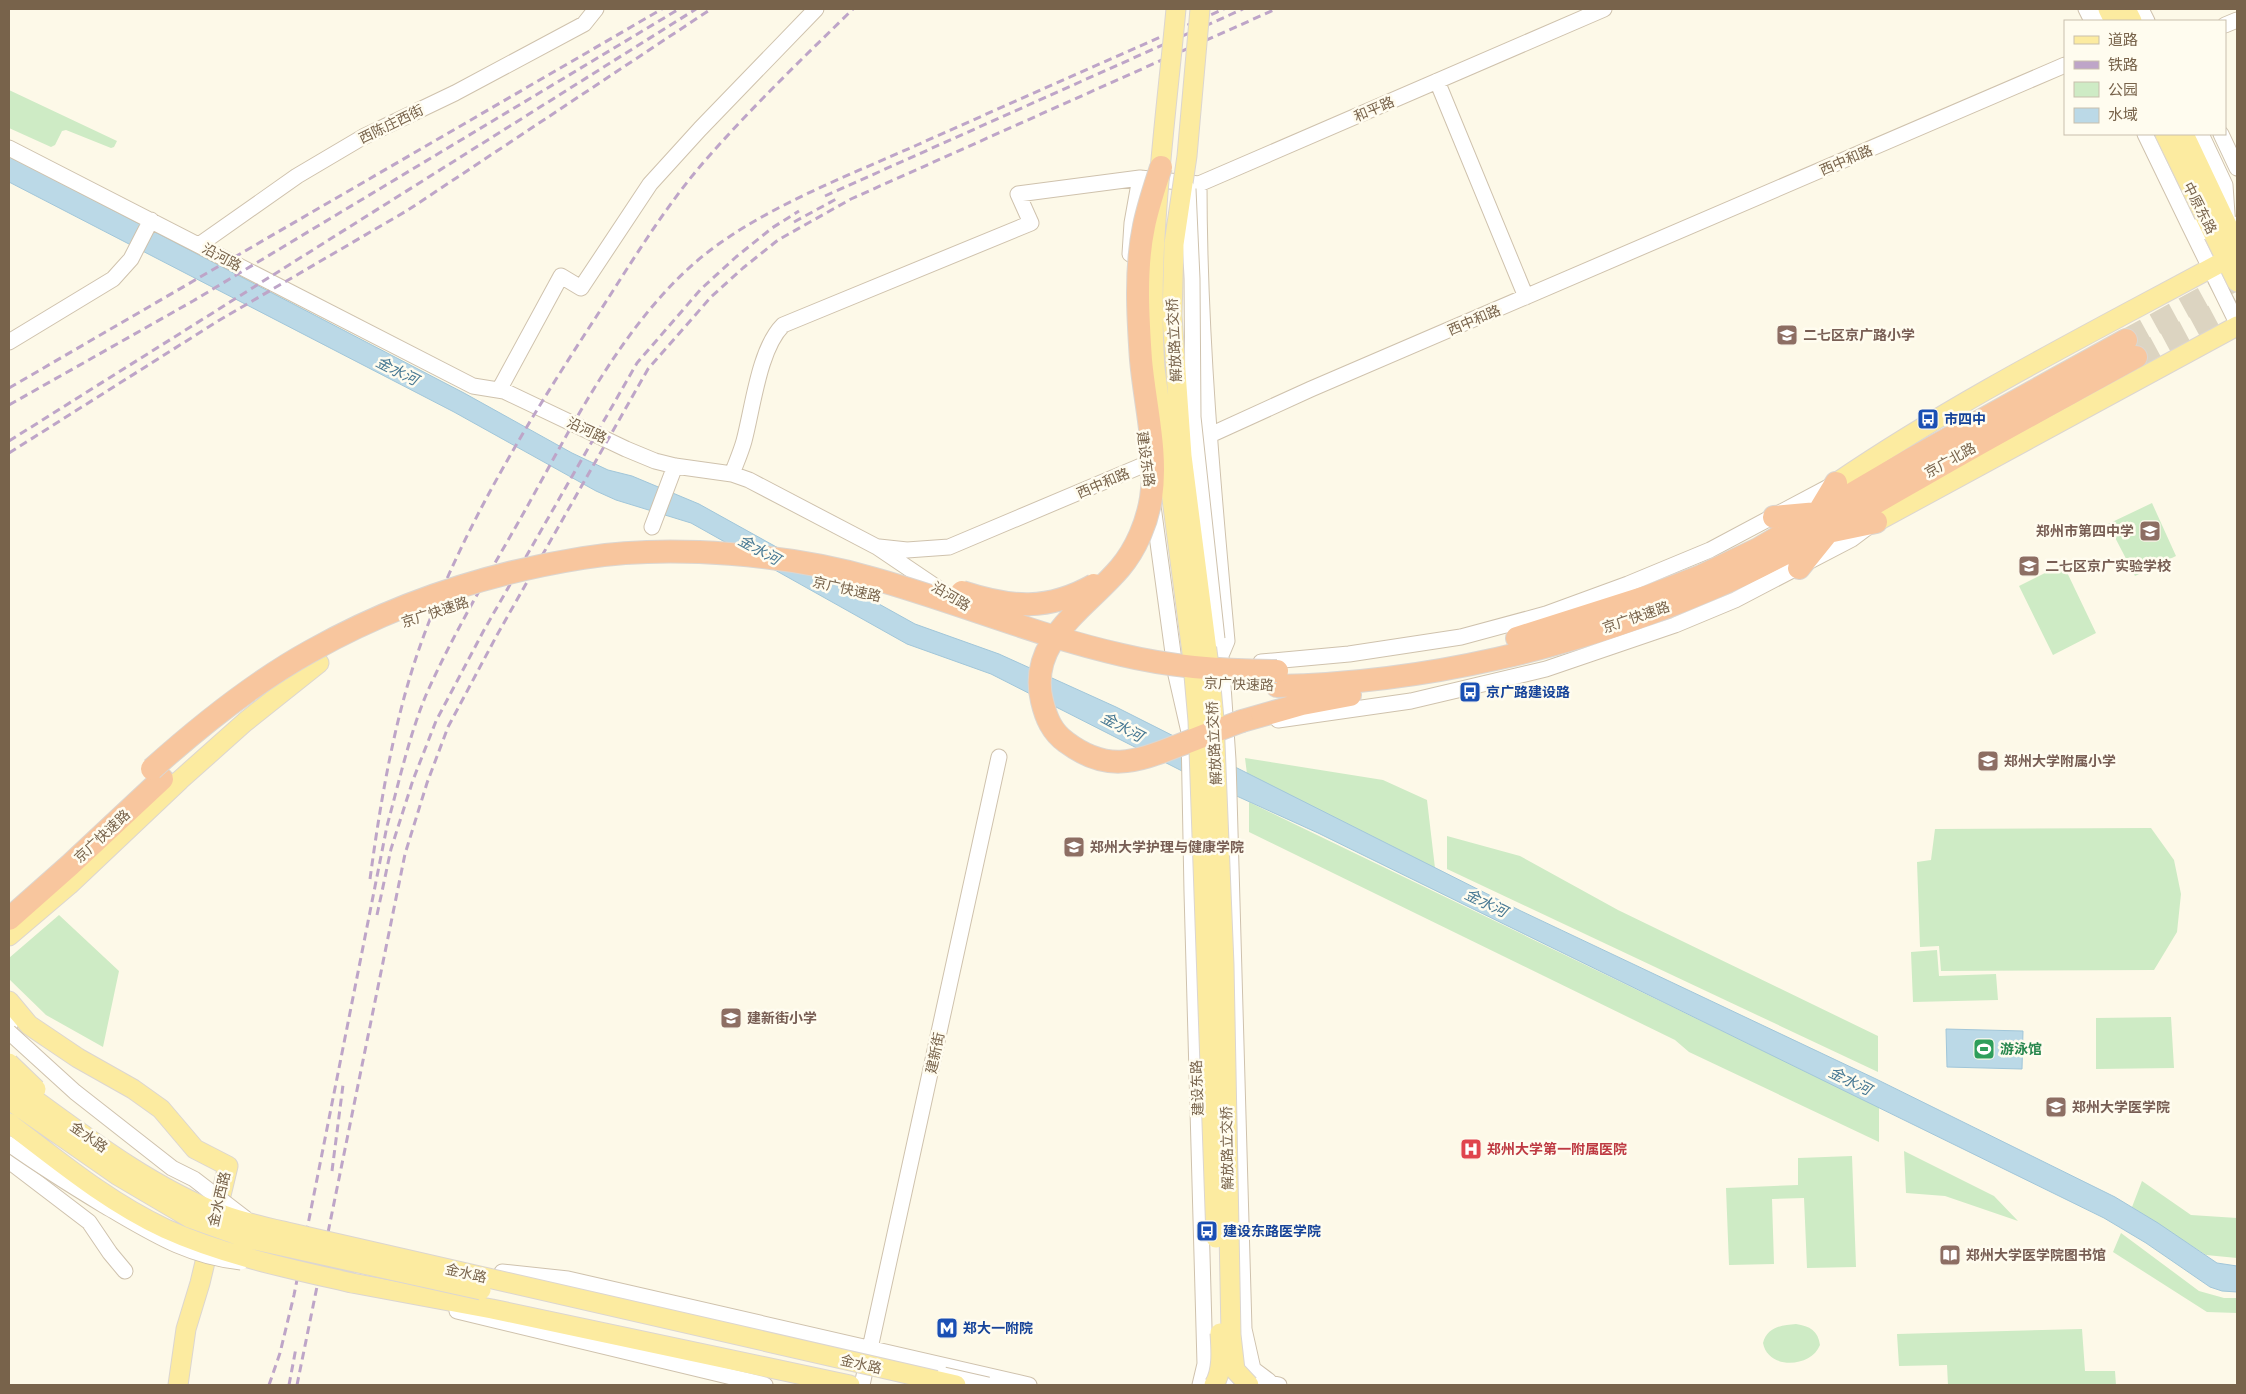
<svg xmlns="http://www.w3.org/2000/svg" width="2246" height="1394" font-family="Quicksand,'Noto Sans SC',sans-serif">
<rect width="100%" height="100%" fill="#fdf9e8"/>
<path fill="#ceebc5" d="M 9,90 L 117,141 L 114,147 L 111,148 L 66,130 L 62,131 L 55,145 L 51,147 L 9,128 Z
M 2152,503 L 2176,556 L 2135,576 L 2108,524 Z
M 2063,564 L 2096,633 L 2053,655 L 2019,586 Z
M 1245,758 L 1383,780 L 1427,800 L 1435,868 L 1247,774 Z
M 1249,802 L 1879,1107 L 1879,1142 L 1689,1052 L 1675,1040 L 1249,832 Z
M 2151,828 L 2174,860 L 2181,894 L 2177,932 L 2154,970 L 1941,971 L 1939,946 L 1920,947 L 1917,862 L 1931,860 L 1935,829 Z
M 1447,836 L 1520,856 L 1618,910 L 1878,1036 L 1878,1072 L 1447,869 Z
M 59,915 L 119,971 L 103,1047 L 46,1015 L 9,979 L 9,958 Z
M 1937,950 L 1939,976 L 1996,974 L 1998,1000 L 1913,1002 L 1911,952 Z
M 2171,1017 L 2174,1068 L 2096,1069 L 2096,1018 Z
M 1904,1151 L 1994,1196 L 2018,1221 L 1945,1196 L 1906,1193 Z
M 1852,1156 L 1856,1267 L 1807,1268 L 1804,1198 L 1772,1199 L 1774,1264 L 1729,1265 L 1726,1188 L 1798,1185 L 1798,1158 Z
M 2142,1181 L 2191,1215 L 2237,1218 L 2237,1258 L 2206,1255 L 2132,1207 Z
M 2121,1233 L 2199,1291 L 2224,1298 L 2237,1298 L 2237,1313 L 2207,1312 L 2113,1252 Z
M 1796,1324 C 1810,1326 1818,1331 1820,1345 C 1811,1368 1768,1370 1763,1343 C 1767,1327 1782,1325 1796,1324 Z
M 2082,1329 L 2085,1371 L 2115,1371 L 2116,1385 L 1948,1385 L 1947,1365 L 1899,1366 L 1897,1334 Z"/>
<path fill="#bbd9e7" stroke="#a1c6d9" d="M 9,156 L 464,393 L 572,453 L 608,470 L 632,476 L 699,504 L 915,624 L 999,654 L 1116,707 L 1521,911 L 1876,1079 L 2115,1197 L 2158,1223 L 2217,1263 L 2237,1266 L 2237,1292 L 2222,1291 L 2210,1287 L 2146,1243 L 2104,1218 L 1318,833 L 1186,773 L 991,674 L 907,644 L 691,523 L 616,500 L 596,491 L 454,412 L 9,182 Z
M 1946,1029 L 2023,1031 L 2022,1069 L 1947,1067 Z"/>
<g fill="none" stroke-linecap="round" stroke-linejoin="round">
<path stroke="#dcd4c1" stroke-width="22" stroke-dasharray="22 11" stroke-linecap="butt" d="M 2126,340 L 2237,279
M 2136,357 L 2237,303"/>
<g stroke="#cfc2ad" stroke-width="17">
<path id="minor" d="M 2086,9 L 2092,21
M 2098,9 L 2103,21
M 2141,9 L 2147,21
M 2225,25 L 2237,20
M 1437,81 L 1526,297
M 2145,134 L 2189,225 L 2213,234
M 2201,134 L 2225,185 L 2228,228 L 2237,224
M 2221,134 L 2237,168
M 9,148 L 473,386 L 504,391 L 626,449 L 655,461 L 675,466 L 732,474 L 749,480 L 877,547 L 948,595
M 1199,184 C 1199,337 1213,488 1227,641 L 1222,653
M 2189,225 L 2237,323
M 199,245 L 297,176 L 363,137 L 455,93 L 584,24 L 596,9
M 1130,254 L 1132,223 L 1140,178
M 9,342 L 113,279 L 131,259 L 151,220
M 499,390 L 561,276 L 581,288 L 650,184 L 700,129 L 816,9
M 1186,446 L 1311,389 L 2065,65
M 732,474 C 736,463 741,452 744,441 C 753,407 759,349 783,325 L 1031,223 L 1018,194 L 1140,178 L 1199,184 L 1604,9
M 1153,506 L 1176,675 L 1189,732 L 1192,892 L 1205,1364 L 1200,1385
M 652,527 L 675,466
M 879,547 L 907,550 L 949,547 L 1160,458
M 1217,639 L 1221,656 L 1228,760 L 1244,1329 L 1253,1369 L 1269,1381
M 1261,662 L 1349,654 L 1461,637 L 1546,614 L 1628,584 L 1710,550 L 1834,484
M 1278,720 L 1411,701 L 1546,669 L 1675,625 L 1735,600 L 1852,539 L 1868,527
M 9,1027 L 16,1009
M 9,1161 L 89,1222 L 110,1253 L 125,1271
M 502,1272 L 568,1279 L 1029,1385
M 457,1311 L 765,1385
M 862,1385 L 999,757
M 1213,1385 L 1246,1378 L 1279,1385"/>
</g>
<g stroke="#dcd6d0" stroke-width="21">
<path id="major" d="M 2108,9 L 2114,21
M 2126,9 L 2132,21
M 2165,134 L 2237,282
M 2184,134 L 2237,246
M 1836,483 C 1962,397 2103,327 2237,254
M 1876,522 L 2237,326
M 9,936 L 69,885 L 180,780 L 245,722 L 319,663
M 9,1001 L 29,1025 L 78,1058 L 133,1089 L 161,1109 L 195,1149 L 228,1166 L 200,1283 L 186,1329 L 178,1385
M 352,1283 L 492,1309 L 850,1385"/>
</g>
<g stroke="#dcd6d0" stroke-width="24">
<path id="highway" d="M 1774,517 L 1818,513 L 1836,483
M 1799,568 L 1828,532 L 1876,522
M 1517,638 L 1649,596 L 1701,576 L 1758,549 L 1913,458 L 2126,340
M 1277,686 C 1424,683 1574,648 1709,590 C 1782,559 1850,517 1919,478 C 1991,436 2064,397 2136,357
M 1242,721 L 1302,704 L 1350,695
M 9,919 L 70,865 L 162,779"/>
</g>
<use href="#minor" stroke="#fff" stroke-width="15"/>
<use href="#major" stroke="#fceba0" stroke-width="19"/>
<use href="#highway" stroke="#f8c69e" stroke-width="22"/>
<path stroke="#bea5c8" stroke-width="3" stroke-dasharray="8 5" stroke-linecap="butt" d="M 825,196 L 1243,9
M 794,222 L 838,198
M 9,388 L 662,9
M 9,405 L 193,301 L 679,9
M 9,441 L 696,9
M 9,453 L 218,321 L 408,210 L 711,9
M 370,879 C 381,798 395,713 424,635 C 466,522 530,418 596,317 C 632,262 666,204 710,155 C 755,104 804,57 853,9
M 377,915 L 391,849 L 413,780 L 436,721 L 484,630 L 637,363 L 701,289 L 736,257 L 772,228 L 799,211
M 332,1171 L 343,1085
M 269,1385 L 280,1353 L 294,1295 L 387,826 C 399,782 409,736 426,695 C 454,632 489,574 523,514 C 575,421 633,302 723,241 C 779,202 854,173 917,145 C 1020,99 1122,54 1224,9
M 289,1385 L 296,1348
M 297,1385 L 405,854 L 427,783 L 448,727 L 497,635 L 648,369 L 711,297 L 743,268 L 778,240 L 851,199 L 1276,9"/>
<g stroke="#cfc2ad" stroke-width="17" stroke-linecap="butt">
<path id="minor-bridge" d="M 1188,189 L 1192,279 L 1193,417 L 1217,639
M 9,1032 L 75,1092 L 172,1168 L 194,1179 L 246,1219
M 9,1144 C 40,1166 72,1186 105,1206 C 152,1233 186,1256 241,1262
M 944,1375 L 988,1385"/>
</g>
<g stroke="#dcd6d0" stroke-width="21" stroke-linecap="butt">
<path id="major-bridge" d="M 1176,9 C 1165,128 1147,248 1155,368 L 1192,653 L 1198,721 L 1216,1238
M 1200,9 L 1187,156 L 1174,244 L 1172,316 L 1182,456 L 1209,666 L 1214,719 L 1224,965 L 1231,1335 L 1235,1370 L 1249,1385
M 9,1063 L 36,1089
M 9,1081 C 76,1129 144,1184 221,1214 C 242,1222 265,1227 287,1232 L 956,1385
M 9,1100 L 117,1175 L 190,1218 L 246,1238 L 481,1290
M 9,1123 C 59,1161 108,1202 166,1229 C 223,1255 291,1269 352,1283
M 1214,1385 C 1223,1371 1221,1349 1220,1333"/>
</g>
<g stroke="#dcd6d0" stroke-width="24" stroke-linecap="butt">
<path id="highway-bridge" d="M 1161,167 C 1155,186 1148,206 1144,226 C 1135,269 1138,317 1141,360 C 1145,405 1158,453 1151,498 C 1147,523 1136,549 1120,568 C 1086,608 1027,641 1042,701 C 1046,718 1052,732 1066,742 C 1106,772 1134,763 1177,746 C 1199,738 1220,729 1242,721
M 962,592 C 1011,608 1048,611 1094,585
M 152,769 C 201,725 253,683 311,651 C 395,604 488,573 583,558 C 670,544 790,554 875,579 C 957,602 1038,636 1122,655 C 1172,667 1225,671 1277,671"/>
</g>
<use href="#minor-bridge" stroke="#fff" stroke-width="15"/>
<use href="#major-bridge" stroke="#fceba0" stroke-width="19"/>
<use href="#highway-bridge" stroke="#f8c69e" stroke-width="22"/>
</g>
<defs>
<g id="school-square" transform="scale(1.125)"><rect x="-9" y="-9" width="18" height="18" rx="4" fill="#8d6e63" stroke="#fffcef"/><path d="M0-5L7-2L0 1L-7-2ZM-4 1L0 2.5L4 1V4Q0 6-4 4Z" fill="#fff"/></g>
<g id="bus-square" transform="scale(1.125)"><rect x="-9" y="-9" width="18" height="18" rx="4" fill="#1a4fb4" stroke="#fffcef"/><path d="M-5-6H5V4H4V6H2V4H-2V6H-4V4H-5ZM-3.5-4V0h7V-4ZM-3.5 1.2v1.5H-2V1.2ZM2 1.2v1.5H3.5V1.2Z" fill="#fff"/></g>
<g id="university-square" transform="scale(1.125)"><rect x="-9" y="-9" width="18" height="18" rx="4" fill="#8d6e63" stroke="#fffcef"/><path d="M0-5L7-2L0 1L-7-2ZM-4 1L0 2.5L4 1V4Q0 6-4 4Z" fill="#fff"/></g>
<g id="stadium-square" transform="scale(1.125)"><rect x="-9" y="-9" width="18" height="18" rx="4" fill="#2e9e5b" stroke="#fffcef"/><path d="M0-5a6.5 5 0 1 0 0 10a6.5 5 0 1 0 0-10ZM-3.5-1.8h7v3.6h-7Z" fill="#fff"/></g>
<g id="hospital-square" transform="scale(1.125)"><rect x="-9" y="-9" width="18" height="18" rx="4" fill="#e0444e" stroke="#fffcef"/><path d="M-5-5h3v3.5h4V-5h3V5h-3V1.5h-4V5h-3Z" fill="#fff"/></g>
<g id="library-square" transform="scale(1.125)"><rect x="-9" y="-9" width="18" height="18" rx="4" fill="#8d6e63" stroke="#fffcef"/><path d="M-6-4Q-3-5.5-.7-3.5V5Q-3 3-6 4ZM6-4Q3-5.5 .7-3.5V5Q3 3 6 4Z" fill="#fff"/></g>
<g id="metro-square" transform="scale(1.125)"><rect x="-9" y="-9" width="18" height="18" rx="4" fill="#1a4fb4" stroke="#fffcef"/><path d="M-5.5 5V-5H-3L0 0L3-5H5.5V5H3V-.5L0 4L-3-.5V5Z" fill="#fff"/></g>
</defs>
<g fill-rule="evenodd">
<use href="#school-square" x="1787" y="335"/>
<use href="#bus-square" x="1928" y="419"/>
<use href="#school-square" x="2150" y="531"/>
<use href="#school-square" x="2029" y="566"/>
<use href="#bus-square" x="1470" y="692"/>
<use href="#school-square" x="1988" y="761"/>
<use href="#university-square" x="1074" y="847"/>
<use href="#school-square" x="731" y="1018"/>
<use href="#stadium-square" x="1984" y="1049"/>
<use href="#university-square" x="2056" y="1107"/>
<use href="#hospital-square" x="1471" y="1149"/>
<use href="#bus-square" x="1207" y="1231"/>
<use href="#library-square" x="1950" y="1255"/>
<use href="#metro-square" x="947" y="1328"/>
</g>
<g text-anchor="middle" stroke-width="5" stroke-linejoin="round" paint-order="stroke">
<g font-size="14" fill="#78634b" stroke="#fffcef">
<text transform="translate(1374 109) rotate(-23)" y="5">和平路</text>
<text transform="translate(391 124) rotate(-26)" y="5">西陈庄西街</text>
<text transform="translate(1846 160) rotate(-23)" y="5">西中和路</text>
<text transform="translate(2200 208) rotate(63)" y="5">中原东路</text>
<text transform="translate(222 257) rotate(28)" y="5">沿河路</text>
<text transform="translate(1474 320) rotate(-23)" y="5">西中和路</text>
<text transform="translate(1174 340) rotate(-93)" y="5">解放路立交桥</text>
<text transform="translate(587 430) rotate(25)" y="5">沿河路</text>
<text transform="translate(1146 459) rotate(82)" y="5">建设东路</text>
<text transform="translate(1950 460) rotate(-29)" y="5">京广北路</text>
<text transform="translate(1103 483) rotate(-23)" y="5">西中和路</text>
<text transform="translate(847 589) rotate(13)" y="5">京广快速路</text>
<text transform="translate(951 596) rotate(31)" y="5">沿河路</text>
<text transform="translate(435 612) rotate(-18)" y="5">京广快速路</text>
<text transform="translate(1636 617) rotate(-19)" y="5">京广快速路</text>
<text transform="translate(1239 684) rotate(2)" y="5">京广快速路</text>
<text transform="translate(1214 743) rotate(-93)" y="5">解放路立交桥</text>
<text transform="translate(102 836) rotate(-43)" y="5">京广快速路</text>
<text transform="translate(935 1053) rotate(-78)" y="5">建新街</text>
<text transform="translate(1197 1088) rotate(-92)" y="5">建设东路</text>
<text transform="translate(89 1137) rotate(35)" y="5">金水路</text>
<text transform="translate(1227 1148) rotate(-91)" y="5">解放路立交桥</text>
<text transform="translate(219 1199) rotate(-77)" y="5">金水西路</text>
<text transform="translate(466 1273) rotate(13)" y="5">金水路</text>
<text transform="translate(861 1364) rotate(13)" y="5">金水路</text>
</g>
<g font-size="14" font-weight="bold" fill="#785e54" stroke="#fffcef" text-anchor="start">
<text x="1803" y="340">二七区京广路小学</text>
<text x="2134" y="536" text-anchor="end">郑州市第四中学</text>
<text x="2045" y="571">二七区京广实验学校</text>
<text x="2004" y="766">郑州大学附属小学</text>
<text x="1090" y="852">郑州大学护理与健康学院</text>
<text x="747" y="1023">建新街小学</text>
<text x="2072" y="1112">郑州大学医学院</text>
<text x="1966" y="1260">郑州大学医学院图书馆</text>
</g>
<g font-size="14" font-weight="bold" fill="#164399" stroke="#fffcef" text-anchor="start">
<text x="1944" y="424">市四中</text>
<text x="1486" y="697">京广路建设路</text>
<text x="1223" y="1236">建设东路医学院</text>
<text x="963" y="1333">郑大一附院</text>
</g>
<g font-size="14" font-weight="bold" fill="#27864d" stroke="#fffcef" text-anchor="start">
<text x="2000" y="1054">游泳馆</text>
</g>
<g font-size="14" font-weight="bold" fill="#be3a42" stroke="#fffcef" text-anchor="start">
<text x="1487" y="1154">郑州大学第一附属医院</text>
</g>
<g font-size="15" font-style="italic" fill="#477893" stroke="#fffcef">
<text transform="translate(397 371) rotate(27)" y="5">金水河</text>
<text transform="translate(759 550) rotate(29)" y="5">金水河</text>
<text transform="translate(1122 727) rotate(28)" y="5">金水河</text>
<text transform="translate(1486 903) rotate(26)" y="5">金水河</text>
<text transform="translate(1850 1081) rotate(26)" y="5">金水河</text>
</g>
</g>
<rect width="2246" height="1394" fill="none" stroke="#78634b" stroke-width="20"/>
<rect x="2064" y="20" width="162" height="115" fill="#fffcef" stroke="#c9bfad"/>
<rect x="2074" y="36" width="25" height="8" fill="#fceba0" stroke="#c9bfad"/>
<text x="2108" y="45" font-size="15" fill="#78634b">道路</text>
<rect x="2074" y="61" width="25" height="8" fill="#bea5c8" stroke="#c9bfad"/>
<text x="2108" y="70" font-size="15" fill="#78634b">铁路</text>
<rect x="2074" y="82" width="25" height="15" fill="#ceebc5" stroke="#c9bfad"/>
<text x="2108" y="95" font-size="15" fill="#78634b">公园</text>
<rect x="2074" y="108" width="25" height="15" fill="#bbd9e7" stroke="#c9bfad"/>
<text x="2108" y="120" font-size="15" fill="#78634b">水域</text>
</svg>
